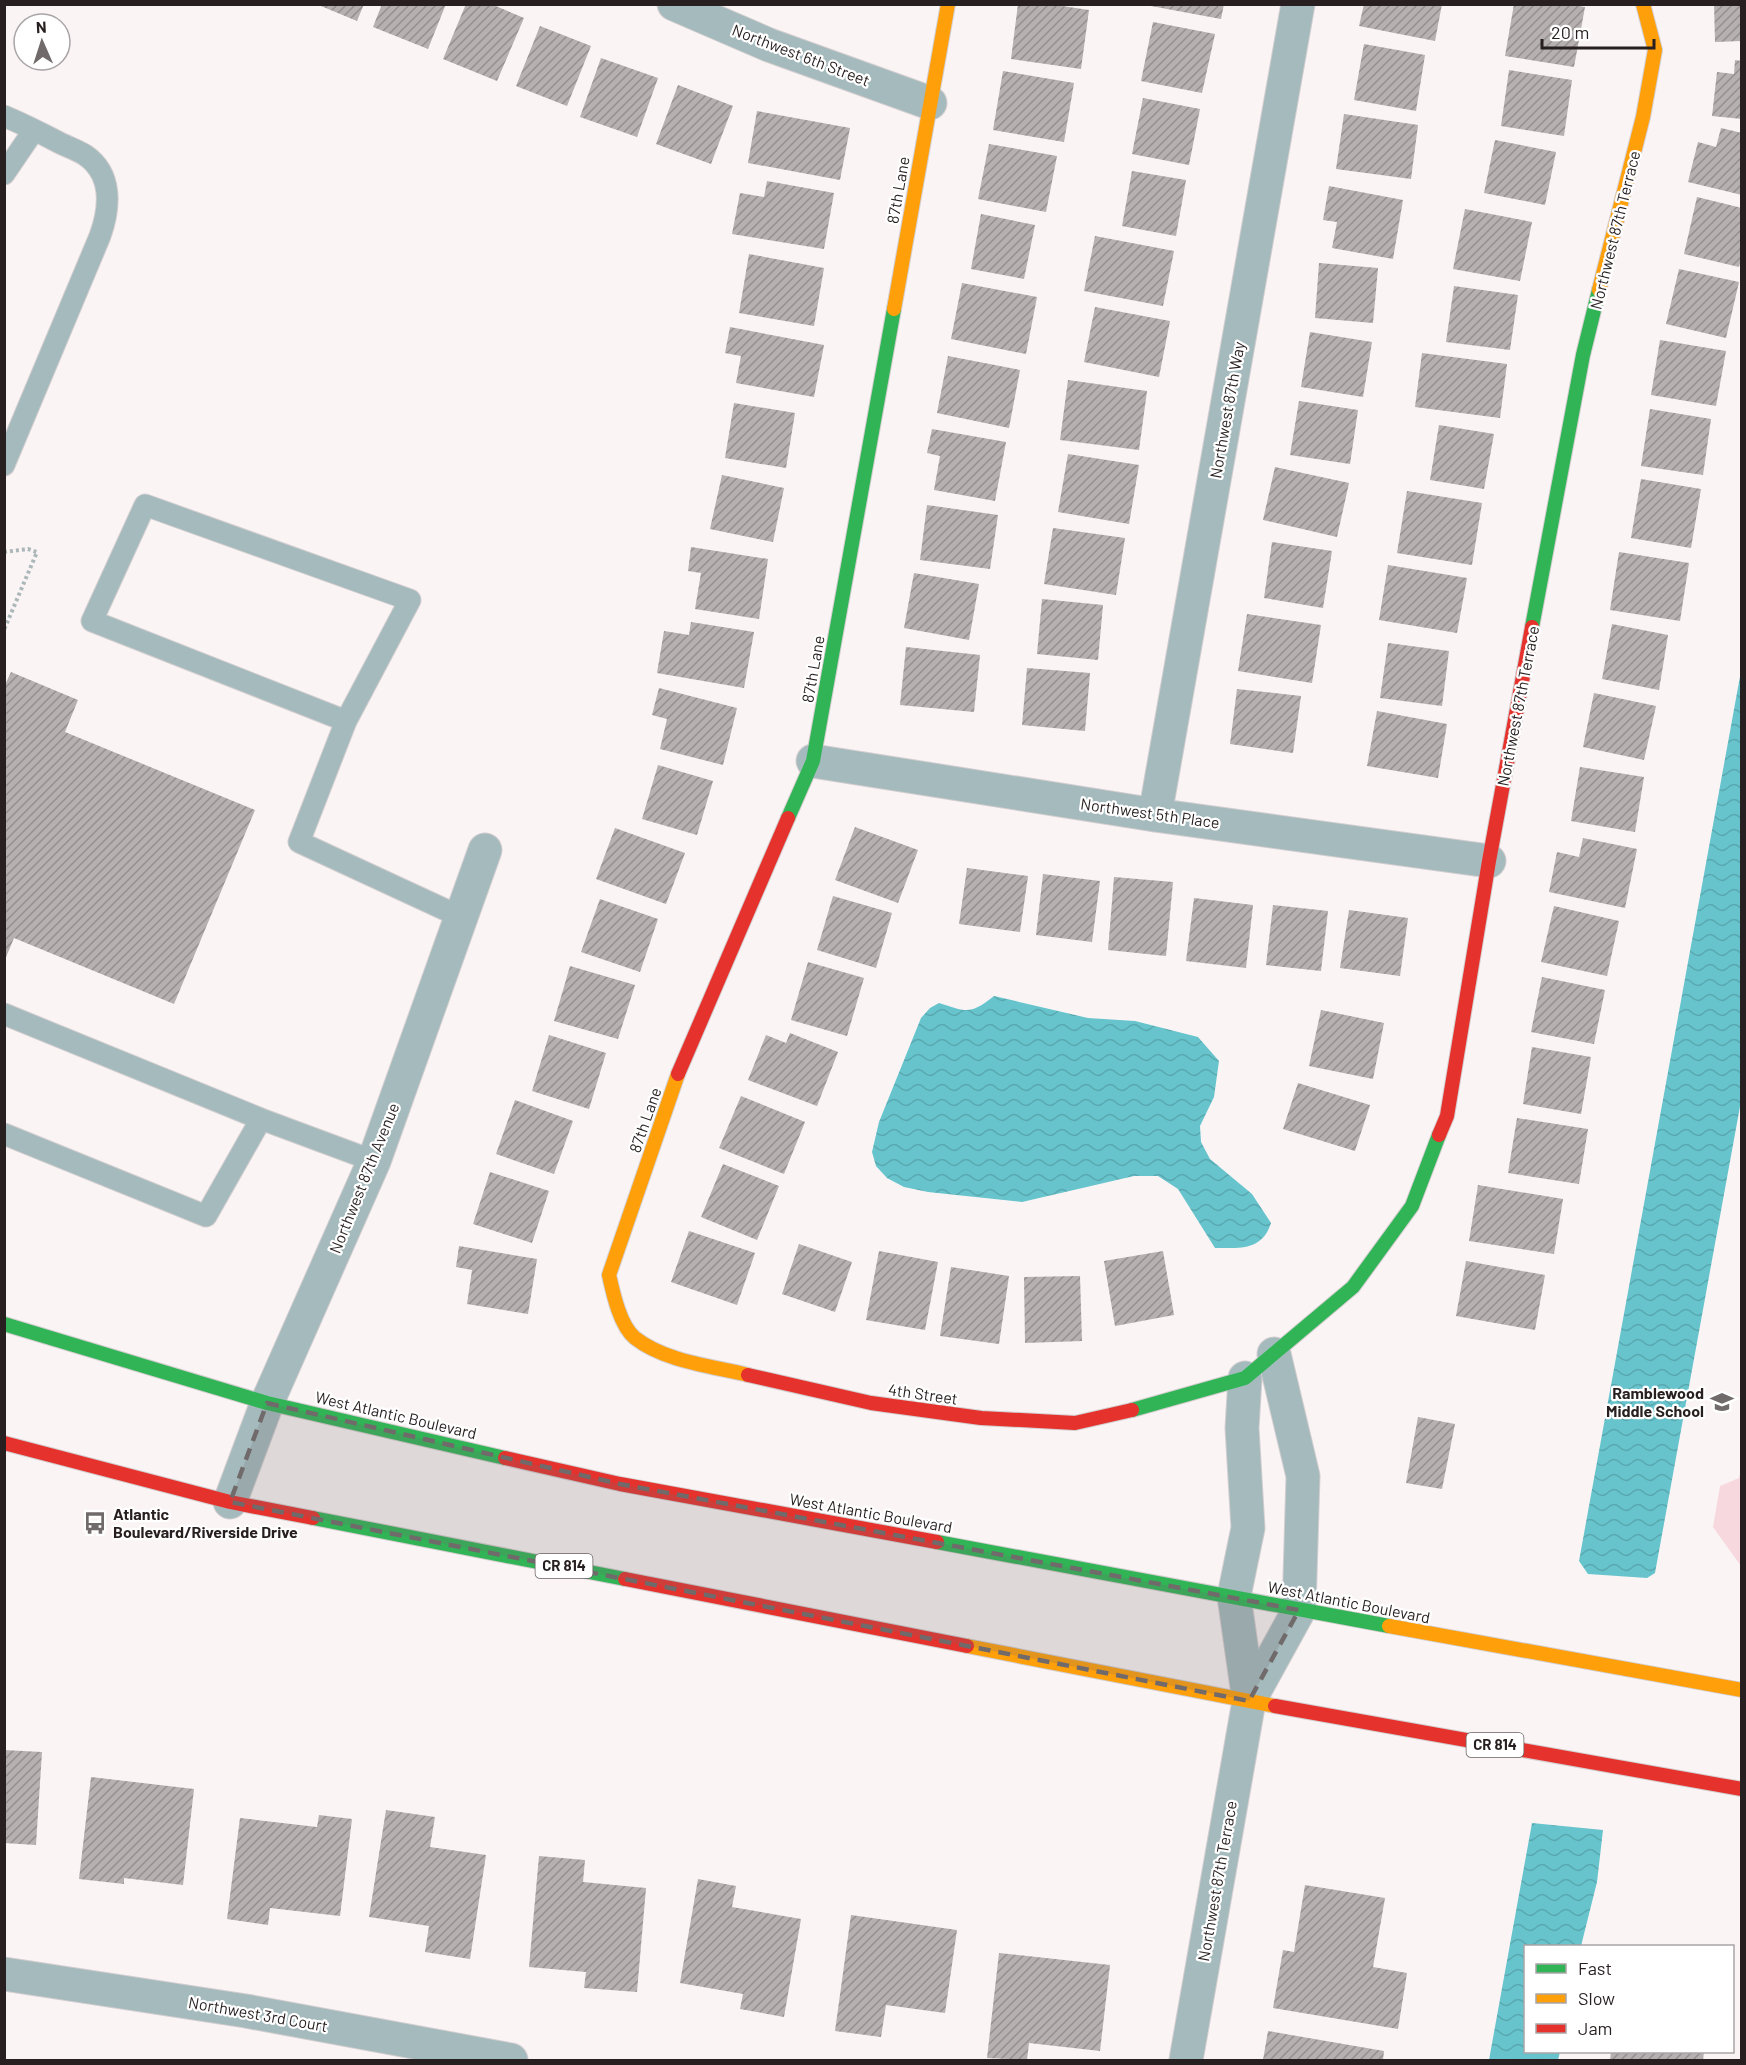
<svg xmlns="http://www.w3.org/2000/svg" width="1746" height="2065" font-family="Barlow,sans-serif">
<defs>
<pattern id="water-waves" width="16" height="10" patternUnits="userSpaceOnUse" patternTransform="scale(1.5)"><rect width="16" height="10" fill="#67c4cc"/><path d="M0 5q4-4 8 0t8 0" fill="none" stroke="#59a8af"/></pattern>
<pattern id="building-hatch" width="6" height="6" patternUnits="userSpaceOnUse" patternTransform="scale(1.5)"><rect width="6" height="6" fill="#b6b0b1"/><path d="M-1 1l2-2M0 6l6-6M5 7l2-2" fill="none" stroke="#948f90"/></pattern>
</defs>
<rect width="100%" height="100%" fill="#faf4f5"/>
<path fill="#f7d8de" d="M 1741,1469 L 1741,1566 L 1713,1527 L 1720,1486 L 1739,1478 Z"/>
<path fill="url(#water-waves)" d="M 1741,671 L 1741,1101 L 1655,1573 L 1647,1578 L 1588,1574 L 1579,1561 Z
M 994,996 L 1088,1018 L 1135,1021 L 1198,1037 L 1219,1061 L 1214,1097 L 1200,1126 L 1201,1142 L 1210,1159 L 1252,1194 L 1271,1223 C 1262,1251 1240,1248 1215,1248 L 1178,1189 L 1158,1176 L 1134,1176 L 1022,1202 L 928,1192 L 904,1187 L 887,1178 L 876,1166 L 872,1152 L 879,1122 L 921,1018 L 930,1008 L 939,1003 C 967,1012 970,1015 994,996 Z
M 1532,1823 L 1603,1830 L 1597,1882 L 1581,1946 L 1526,1946 L 1526,2052 L 1560,2052 L 1558,2060 L 1489,2060 Z"/>
<path fill="url(#building-hatch)" d="M 316,4 L 364,4 L 357,21 Z
M 382,4 L 446,4 L 428,49 L 373,27 Z
M 466,4 L 491,4 L 524,18 L 497,81 L 443,59 Z
M 1018,4 L 1049,4 L 1089,10 L 1081,69 L 1011,59 Z
M 1140,4 L 1224,4 L 1221,19 Z
M 1364,4 L 1442,4 L 1435,41 L 1359,26 Z
M 1514,4 L 1568,4 L 1585,7 L 1574,67 L 1505,56 Z
M 1714,4 L 1742,4 L 1742,41 L 1715,42 Z
M 1153,22 L 1215,34 L 1202,93 L 1141,81 Z
M 540,26 L 591,46 L 567,106 L 516,86 Z
M 1364,44 L 1425,55 L 1416,111 L 1354,100 Z
M 601,58 L 658,78 L 637,137 L 580,117 Z
M 1735,60 L 1742,61 L 1742,119 L 1712,116 L 1717,72 L 1734,74 Z
M 1509,70 L 1572,80 L 1564,136 L 1501,126 Z
M 1003,71 L 1074,83 L 1064,142 L 993,130 Z
M 678,85 L 733,106 L 711,164 L 656,144 Z
M 1143,98 L 1200,109 L 1189,165 L 1132,154 Z
M 757,111 L 850,128 L 840,180 L 748,163 Z
M 1344,114 L 1418,125 L 1411,179 L 1336,169 Z
M 1721,128 L 1742,133 L 1742,195 L 1688,182 L 1698,142 L 1716,147 Z
M 1495,140 L 1556,152 L 1545,205 L 1484,193 Z
M 989,144 L 1057,156 L 1046,212 L 978,199 Z
M 1132,171 L 1186,180 L 1176,236 L 1122,226 Z
M 767,181 L 834,193 L 824,249 L 732,234 L 740,193 L 764,197 Z
M 1329,186 L 1403,200 L 1393,259 L 1332,248 L 1337,222 L 1323,220 Z
M 1697,197 L 1742,208 L 1742,257 L 1739,267 L 1684,254 Z
M 1465,209 L 1532,222 L 1520,281 L 1453,269 Z
M 981,214 L 1035,225 L 1024,279 L 971,269 Z
M 1095,236 L 1174,251 L 1163,306 L 1084,291 Z
M 749,254 L 824,268 L 814,326 L 739,313 Z
M 1319,263 L 1378,268 L 1373,323 L 1315,318 Z
M 1679,269 L 1739,282 L 1726,338 L 1666,324 Z
M 962,283 L 1037,297 L 1026,354 L 951,339 Z
M 1454,286 L 1518,295 L 1510,350 L 1446,342 Z
M 1095,307 L 1170,321 L 1159,377 L 1084,362 Z
M 730,327 L 824,345 L 814,397 L 736,383 L 741,356 L 725,353 Z
M 1310,332 L 1372,342 L 1363,397 L 1301,387 Z
M 1660,340 L 1726,351 L 1716,406 L 1651,395 Z
M 1422,353 L 1507,364 L 1500,418 L 1415,407 Z
M 948,356 L 1020,370 L 1009,428 L 937,413 Z
M 1068,380 L 1147,391 L 1139,450 L 1060,440 Z
M 1299,401 L 1358,410 L 1350,464 L 1290,455 Z
M 734,403 L 795,413 L 786,468 L 725,458 Z
M 1650,409 L 1711,419 L 1703,475 L 1641,466 Z
M 1439,425 L 1494,434 L 1484,489 L 1430,480 Z
M 932,429 L 1006,442 L 995,501 L 934,490 L 940,456 L 927,453 Z
M 1068,454 L 1139,465 L 1129,524 L 1058,512 Z
M 1275,467 L 1349,483 L 1337,537 L 1263,520 Z
M 722,475 L 784,488 L 773,542 L 710,529 Z
M 1641,479 L 1701,489 L 1691,548 L 1631,538 Z
M 1407,491 L 1482,503 L 1472,565 L 1397,553 Z
M 927,505 L 998,515 L 990,569 L 920,560 Z
M 1053,528 L 1125,538 L 1116,595 L 1044,584 Z
M 1272,542 L 1332,551 L 1323,608 L 1264,598 Z
M 691,547 L 768,559 L 759,619 L 695,609 L 701,573 L 688,571 Z
M 1619,552 L 1689,563 L 1680,621 L 1610,610 Z
M 1388,565 L 1467,578 L 1457,633 L 1379,620 Z
M 914,573 L 979,584 L 969,640 L 904,628 Z
M 1042,599 L 1103,605 L 1098,660 L 1037,654 Z
M 1247,614 L 1321,625 L 1312,683 L 1238,671 Z
M 691,622 L 754,632 L 744,688 L 657,673 L 664,631 L 689,635 Z
M 1612,624 L 1668,635 L 1659,690 L 1602,679 Z
M 1388,643 L 1449,651 L 1442,706 L 1380,698 Z
M 906,647 L 980,655 L 974,712 L 900,705 Z
M 1027,668 L 1090,673 L 1085,731 L 1022,725 Z
M 11,672 L 78,700 L 65,732 L 255,810 L 174,1004 L 14,938 L 4,962 L 4,687 Z
M 659,688 L 737,708 L 723,765 L 660,749 L 667,719 L 652,715 Z
M 1237,689 L 1301,696 L 1293,753 L 1230,744 Z
M 1594,693 L 1656,706 L 1644,760 L 1583,747 Z
M 1377,711 L 1447,724 L 1438,778 L 1367,766 Z
M 658,765 L 713,781 L 697,835 L 642,819 Z
M 1580,767 L 1644,777 L 1635,832 L 1571,821 Z
M 855,827 L 918,850 L 898,903 L 835,880 Z
M 615,828 L 685,853 L 666,904 L 596,879 Z
M 1583,838 L 1637,849 L 1625,908 L 1549,892 L 1557,852 L 1579,857 Z
M 967,868 L 1028,876 L 1020,932 L 959,924 Z
M 1043,874 L 1100,881 L 1092,942 L 1036,935 Z
M 1114,877 L 1173,882 L 1166,956 L 1108,950 Z
M 833,896 L 892,913 L 876,968 L 817,950 Z
M 1194,898 L 1253,905 L 1246,968 L 1186,961 Z
M 600,899 L 658,919 L 640,972 L 581,952 Z
M 1273,905 L 1328,911 L 1321,971 L 1266,965 Z
M 1554,906 L 1619,921 L 1607,976 L 1541,962 Z
M 1349,910 L 1408,918 L 1400,976 L 1340,968 Z
M 808,962 L 864,978 L 847,1036 L 791,1020 Z
M 570,966 L 635,985 L 618,1039 L 554,1021 Z
M 1542,977 L 1605,990 L 1594,1044 L 1531,1032 Z
M 1321,1010 L 1384,1023 L 1373,1079 L 1309,1066 Z
M 790,1033 L 838,1052 L 817,1106 L 748,1080 L 766,1035 L 786,1043 Z
M 549,1035 L 606,1053 L 589,1109 L 532,1091 Z
M 1532,1047 L 1591,1057 L 1581,1114 L 1523,1104 Z
M 1298,1083 L 1370,1105 L 1355,1151 L 1283,1129 Z
M 741,1096 L 805,1122 L 784,1174 L 719,1148 Z
M 515,1100 L 573,1121 L 554,1174 L 496,1154 Z
M 1517,1118 L 1588,1129 L 1579,1184 L 1508,1173 Z
M 723,1164 L 779,1186 L 757,1240 L 701,1217 Z
M 490,1172 L 549,1191 L 532,1243 L 473,1224 Z
M 1478,1185 L 1563,1199 L 1554,1254 L 1469,1241 Z
M 689,1231 L 755,1253 L 737,1305 L 671,1282 Z
M 799,1244 L 852,1262 L 835,1312 L 782,1294 Z
M 459,1246 L 537,1259 L 528,1314 L 467,1304 L 472,1270 L 456,1267 Z
M 879,1251 L 938,1262 L 925,1330 L 866,1320 Z
M 1163,1251 L 1174,1315 L 1115,1326 L 1104,1261 Z
M 1466,1261 L 1545,1275 L 1535,1330 L 1456,1316 Z
M 951,1267 L 1009,1276 L 999,1344 L 940,1336 Z
M 1080,1276 L 1082,1341 L 1025,1343 L 1024,1277 Z
M 1418,1417 L 1455,1424 L 1442,1489 L 1406,1483 Z
M 4,1750 L 42,1752 L 36,1845 L 4,1843 Z
M 91,1777 L 194,1789 L 183,1885 L 124,1878 L 124,1884 L 79,1879 Z
M 386,1810 L 435,1817 L 430,1847 L 486,1855 L 470,1959 L 425,1952 L 429,1926 L 369,1917 Z
M 319,1815 L 352,1819 L 340,1916 L 270,1908 L 268,1925 L 227,1919 L 240,1818 L 317,1827 Z
M 539,1856 L 585,1860 L 583,1882 L 646,1888 L 637,1992 L 584,1988 L 586,1972 L 529,1967 Z
M 698,1879 L 736,1886 L 732,1907 L 801,1919 L 784,2017 L 740,2009 L 743,1994 L 680,1983 Z
M 1305,1885 L 1385,1898 L 1373,1967 L 1407,1973 L 1398,2029 L 1273,2008 L 1283,1950 L 1294,1952 Z
M 851,1915 L 957,1930 L 945,2013 L 886,2005 L 881,2037 L 835,2031 Z
M 999,1953 L 1110,1965 L 1100,2051 L 1029,2043 L 1027,2060 L 987,2058 Z
M 1268,2031 L 1384,2051 L 1383,2060 L 1263,2060 Z
M 1611,2052 L 1704,2052 L 1703,2060 L 1610,2060 Z"/>
<g fill="none" stroke-linecap="round" stroke-linejoin="round">
<g stroke="#d3cecf" stroke-width="23">
<path id="lane" d="M 4,116 C 23,124 41,133 60,143 C 68,147 77,150 85,155 C 113,174 110,208 100,236 L 4,465
M 4,174 L 34,130
M 346,721 L 92,621 L 145,505 L 410,600 L 346,721 L 299,842 L 461,917
M 4,1014 L 261,1119 L 374,1161
M 4,1134 L 206,1216 L 261,1119"/>
</g>
<g stroke="#d3cecf" stroke-width="35">
<path id="street" d="M 674,4 L 769,45 L 930,103
M 813,761 L 1155,815 L 1489,861
M 1155,815 L 1298,4
M 230,1502 L 267,1403 L 374,1161 L 485,850
M 1249,1701 L 1299,1610 L 1303,1476 L 1274,1354
M 4,1974 L 246,2011 L 511,2060
M 1186,2060 L 1249,1701 L 1234,1596 L 1248,1528 L 1242,1428 L 1245,1378"/>
</g>
<g stroke="#d3cecf" stroke-width="16">
<path id="fast" d="M 1532,627 L 1583,355 L 1599,290
M 788,818 L 813,761 L 894,309
M 4,1324 L 267,1403 L 505,1458
M 1132,1410 L 1245,1378 L 1353,1287 L 1412,1206 L 1439,1135
M 313,1518 L 625,1579
M 937,1542 L 1389,1626"/>
</g>
<g stroke="#d3cecf" stroke-width="16">
<path id="slow" d="M 1599,290 L 1643,117 L 1655,50 L 1643,4
M 894,309 L 948,4
M 678,1074 L 609,1275 C 613,1293 620,1326 635,1338 C 666,1362 712,1366 748,1375
M 1389,1626 L 1742,1690
M 967,1646 L 1275,1706"/>
</g>
<g stroke="#d3cecf" stroke-width="16">
<path id="jam" d="M 678,1074 L 788,818
M 1439,1135 L 1447,1116 L 1489,861 L 1532,627
M 748,1375 L 871,1403 L 981,1418 L 1075,1423 L 1132,1410
M 4,1443 L 230,1502 L 313,1518
M 505,1458 L 620,1484 L 937,1542
M 625,1579 L 967,1646
M 1275,1706 L 1742,1789"/>
</g>
<path stroke="#acb7b9" stroke-width="4" stroke-dasharray="3 3" stroke-linecap="butt" d="M 4,552 L 28,549 L 37,552 L 4,630"/>
<use href="#lane" stroke="#a4babd" stroke-width="21"/>
<use href="#street" stroke="#a4babd" stroke-width="33"/>
<use href="#fast" stroke="#30b455" stroke-width="14"/>
<use href="#slow" stroke="#ff9f0a" stroke-width="14"/>
<use href="#jam" stroke="#e5322d" stroke-width="14"/>
</g>
<path fill="#716a6b" fill-opacity="0.2" stroke="#716a6b" stroke-width="4.5" stroke-dasharray="12 8" stroke-linejoin="round" d="M 267,1403 L 620,1484 L 1299,1610 L 1249,1701 L 230,1502 Z"/>
<defs>
<g id="school-bare" transform="scale(1.8)"><path d="M0-5L7-2L0 1L-7-2ZM-4 1L0 2.5L4 1V4Q0 6-4 4Z" fill="#716a6b" stroke="#fff" stroke-width="2.5" paint-order="stroke"/></g>
<g id="bus-bare" transform="scale(1.8)"><path d="M-5-6H5V4H4V6H2V4H-2V6H-4V4H-5ZM-3.5-4V0h7V-4ZM-3.5 1.2v1.5H-2V1.2ZM2 1.2v1.5H3.5V1.2Z" fill="#716a6b" stroke="#fff" stroke-width="2.5" paint-order="stroke"/></g>
</defs>
<g fill-rule="evenodd">
<use href="#school-bare" x="1722" y="1402"/>
<use href="#bus-bare" x="95" y="1523"/>
</g>
<g text-anchor="middle" stroke-width="4.5" stroke-linejoin="round" paint-order="stroke">
<g fill="#fff" stroke="#686263" stroke-width="1.5">
<rect x="535.5" y="1554" width="57" height="24" rx="4.5"/>
<rect x="1466.5" y="1733" width="57" height="24" rx="4.5"/>
</g>
<g font-size="15" font-weight="bold" fill="#271f20">
<text x="564" y="1571">CR 814</text>
<text x="1495" y="1750">CR 814</text>
</g>
<g font-size="16" fill="#271f20" stroke="#fff">
<text transform="translate(801 55) rotate(21)" y="6">Northwest 6th Street</text>
<text transform="translate(898 190) rotate(-80)" y="6">87th Lane</text>
<text transform="translate(1615 230) rotate(-76)" y="6">Northwest 87th Terrace</text>
<text transform="translate(1227 410) rotate(-80)" y="6">Northwest 87th Way</text>
<text transform="translate(813 669) rotate(-80)" y="6">87th Lane</text>
<text transform="translate(1518 706) rotate(-79)" y="6">Northwest 87th Terrace</text>
<text transform="translate(1150 813) rotate(8)" y="6">Northwest 5th Place</text>
<text transform="translate(645 1120) rotate(-71)" y="6">87th Lane</text>
<text transform="translate(364 1178) rotate(-68)" y="6">Northwest 87th Avenue</text>
<text transform="translate(923 1394) rotate(8)" y="6">4th Street</text>
<text transform="translate(396 1415) rotate(13)" y="6">West Atlantic Boulevard</text>
<text transform="translate(871 1513) rotate(10)" y="6">West Atlantic Boulevard</text>
<text transform="translate(1349 1602) rotate(11)" y="6">West Atlantic Boulevard</text>
<text transform="translate(1217 1881) rotate(-80)" y="6">Northwest 87th Terrace</text>
<text transform="translate(258 2014) rotate(10)" y="6">Northwest 3rd Court</text>
</g>
<g font-size="16" font-weight="bold" fill="#271f20" stroke="#fff" text-anchor="end">
<text x="1704" y="1399">Ramblewood<tspan x="1704" dy="18">Middle School</tspan></text>
<text x="113" y="1520" text-anchor="start">Atlantic<tspan x="113" dy="18">Boulevard/Riverside Drive</tspan></text>
</g>
</g>
<rect width="1746" height="2065" fill="none" stroke="#271f20" stroke-width="12"/>
<rect x="1524" y="1945" width="210" height="108" fill="#ffffff" stroke="#a9a5a6" stroke-width="1.5"/>
<rect x="1536" y="1964" width="30" height="9" fill="#30b455" stroke="#a9a5a6" stroke-width="1.5"/>
<text x="1578" y="1975" font-size="18" fill="#271f20">Fast</text>
<rect x="1536" y="1994" width="30" height="9" fill="#ff9f0a" stroke="#a9a5a6" stroke-width="1.5"/>
<text x="1578" y="2005" font-size="18" fill="#271f20">Slow</text>
<rect x="1536" y="2024" width="30" height="9" fill="#e5322d" stroke="#a9a5a6" stroke-width="1.5"/>
<text x="1578" y="2035" font-size="18" fill="#271f20">Jam</text>
<g transform="translate(42 42) rotate(357)"><circle r="28" fill="#ffffff" stroke="#a9a5a6" stroke-width="1.5"/>
<path d="M0-4.5L10 22L0 15L-10 22Z" fill="#716a6b"/>
<text y="-9" font-size="16" font-weight="bold" text-anchor="middle" fill="#271f20">N</text>
</g>
<path d="M1542 39v9h112v-9" fill="none" stroke="#271f20" stroke-width="3"/>
<text x="1551" y="39" font-size="18" fill="#271f20" stroke="#ffffff" stroke-width="4.5" paint-order="stroke">20 m</text>
</svg>
